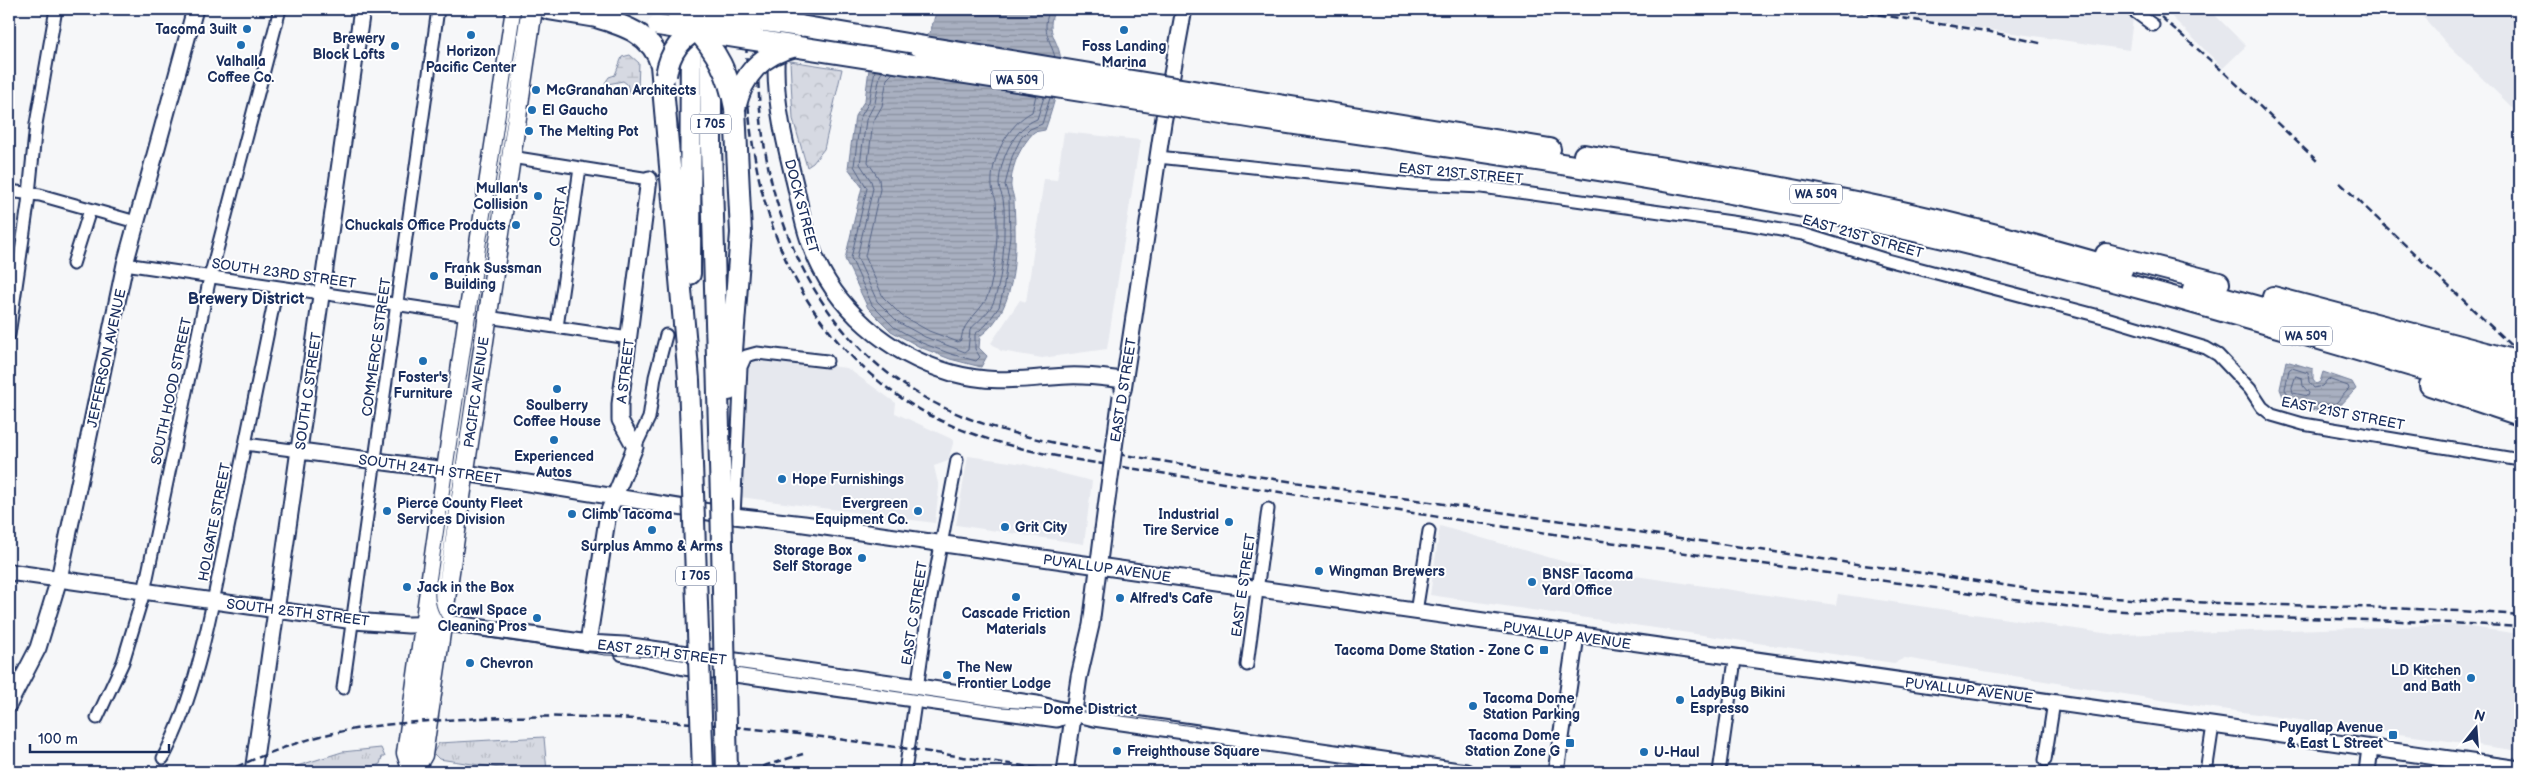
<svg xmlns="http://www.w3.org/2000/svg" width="2529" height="781" font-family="'Balsamiq Sans',sans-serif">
<defs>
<pattern id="grass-tufts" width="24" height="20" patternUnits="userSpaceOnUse" patternTransform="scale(1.25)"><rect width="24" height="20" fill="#d6d9e2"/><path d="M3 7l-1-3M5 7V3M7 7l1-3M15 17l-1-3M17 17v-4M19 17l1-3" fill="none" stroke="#b7bbc4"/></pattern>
<pattern id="forest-crowns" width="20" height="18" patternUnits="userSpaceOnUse" patternTransform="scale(1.25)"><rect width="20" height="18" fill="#d6d9e2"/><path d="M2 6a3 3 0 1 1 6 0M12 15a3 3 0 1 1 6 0" fill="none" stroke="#b7bbc4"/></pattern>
<pattern id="wetland-marsh" width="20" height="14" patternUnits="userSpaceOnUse" patternTransform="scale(1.25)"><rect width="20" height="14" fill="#d6d9e2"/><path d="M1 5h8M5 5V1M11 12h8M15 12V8" fill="none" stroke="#b7bbc4"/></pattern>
<pattern id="water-rules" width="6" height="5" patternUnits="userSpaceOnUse" patternTransform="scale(1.25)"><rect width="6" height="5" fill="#a9b0c1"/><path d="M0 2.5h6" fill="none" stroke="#8990a0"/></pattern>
</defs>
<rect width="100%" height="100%" fill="#f6f7f9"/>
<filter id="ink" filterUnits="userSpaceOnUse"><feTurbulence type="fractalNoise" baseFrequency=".02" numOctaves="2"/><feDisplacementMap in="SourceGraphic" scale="10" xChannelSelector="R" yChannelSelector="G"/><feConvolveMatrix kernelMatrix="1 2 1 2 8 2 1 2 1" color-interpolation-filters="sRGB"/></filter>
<g filter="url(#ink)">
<path fill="#e6e8ee" d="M 1850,9 L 2120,9 L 2133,19 L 2129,50 Z
M 2164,9 L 2209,9 L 2246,46 L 2223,68 Z
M 2416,9 L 2520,9 L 2520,115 L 2450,47 Z
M 1064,132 L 1140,140 L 1107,349 L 1042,358 L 1001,351 L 991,343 L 1020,300 L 1026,302 L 1044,179 L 1057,180 Z
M 758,358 L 847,368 L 896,403 L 895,413 L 954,440 L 948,461 L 934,466 L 939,488 L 935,523 L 740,497 L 747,364 Z
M 968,456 L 1024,464 L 1092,481 L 1084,544 L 956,525 Z
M 1440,526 L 1593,570 L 1836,605 L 1838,594 L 2117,635 L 2457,625 L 2520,634 L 2520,751 L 2185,704 L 1905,658 L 1894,663 L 1430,595 Z"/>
<path fill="url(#grass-tufts)" stroke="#7884a0" d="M 544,737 L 547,772 L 526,772 L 439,759 L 433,753 L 439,743 Z
M 381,748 L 385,757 L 382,757 L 380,764 L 359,772 L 278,772 L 342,752 Z"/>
<path fill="url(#forest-crowns)" stroke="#7884a0" d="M 790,61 L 842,69 L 824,149 L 813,163 L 807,167 L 793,119 Z"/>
<path fill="url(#wetland-marsh)" stroke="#7884a0" d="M 630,55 L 639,63 L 638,90 L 635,93 L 629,92 L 627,84 L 623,81 L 608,84 L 605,83 L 609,77 L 615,75 L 622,57 Z"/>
<path fill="url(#water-rules)" stroke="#707c99" d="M 937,9 L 1055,9 C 1044,34 1059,38 1061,61 C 1062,78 1051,114 1045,130 L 1034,132 C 1021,146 1012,163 1011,183 C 1010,189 1014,195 1014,201 C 1016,244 1020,308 980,336 L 979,348 L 987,356 L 981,367 L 950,359 L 920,347 L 891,331 L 868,308 L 845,259 L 862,187 L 848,168 L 855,116 L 865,100 L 869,69 L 885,55 L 906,49 L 930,33 Z
M 2286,361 L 2313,369 L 2313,380 L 2316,384 L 2320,382 L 2323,372 L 2352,382 L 2356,389 L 2337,409 L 2316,410 L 2286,404 L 2280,389 Z"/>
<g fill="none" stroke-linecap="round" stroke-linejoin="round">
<path stroke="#546386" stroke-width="1" d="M 1050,9 C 1041,30 1049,37 1055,57
M 875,70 L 869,102 L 860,118 L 854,166 L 867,188 L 851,258 L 872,305 L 894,327 L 922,343 L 951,354 L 976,361 L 980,357 L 975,349 L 975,334 L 986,325 L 999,307 L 1003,292 L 1010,236 L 1009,198 L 1005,185 L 1012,157 L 1021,138 L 1030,129 L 1042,124 L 1050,98
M 883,71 L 880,75 L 875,103 L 866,120 L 860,164 L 871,181 L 873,188 L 857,257 L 877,301 L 898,322 L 925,337 L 965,352 L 968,350 L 970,330 C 978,320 989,314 994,301 C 1001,281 1004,255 1004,233 C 1004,222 1005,210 1003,199 C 1002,194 999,190 999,184 C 1000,159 1014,128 1037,119 L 1044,97
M 893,73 L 887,79 L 882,106 L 873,122 L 868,162 L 879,179 L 880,189 L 865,256 L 883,297 L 902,316 L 929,331 L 958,342 L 961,340 C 963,318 984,313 990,289 C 994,272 996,253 997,236 C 997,225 997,212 996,201 C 995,196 992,192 992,186 C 990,160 1008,124 1032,112 L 1036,95
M 2292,368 L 2308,373 L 2309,382 L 2314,388 L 2322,386 L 2328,379 L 2348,386 L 2349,389 L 2335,404 L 2317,405 L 2290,400 L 2285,389 L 2289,370 Z
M 2296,376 L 2302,378 L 2303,386 L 2309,393 L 2308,396 L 2293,393 L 2292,388 Z"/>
<g stroke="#1b2f5e" stroke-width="15">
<path id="street" d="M 2131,9 L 2153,25
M 511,157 L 649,179
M 1158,157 L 1413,184 L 1482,187 L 1753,225 L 1803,234 L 1887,260 L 2103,317 L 2206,348 L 2218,355 L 2250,389 L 2262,407 L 2272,415 L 2303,424 L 2520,460
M 9,191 L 40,195 L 136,222
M 73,264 L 90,210
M 125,264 L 468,315
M 487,317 L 629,338
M 557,327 L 580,168
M 9,335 L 28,204 L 36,124 L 56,9
M 245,444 L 300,451
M 635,447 L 649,418 L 655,377 L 666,335
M 734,516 L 741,367 L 746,356 L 757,353 L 827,361
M 1416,612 L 1429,531
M 1247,665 L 1268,509
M 343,688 L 438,9
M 97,718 L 123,662 L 144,592 L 210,277 L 280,9
M 163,758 C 198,692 212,606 227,533 C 243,451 260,369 277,287
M 2045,760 L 2054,702
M 905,772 L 927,619 L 957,460
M 1719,772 L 1735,660
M 2206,772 L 2213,725"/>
</g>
<g stroke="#1b2f5e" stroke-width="19">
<path id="secondary" d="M 781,9 C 779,29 776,49 776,69 C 776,108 786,147 795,184 C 800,205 803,227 811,246 C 833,308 889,355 952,373 C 996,385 1025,378 1068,376 C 1087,375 1106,378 1124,380
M 1123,390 L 1163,123 L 1184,9
M 300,451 L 446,470 L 734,516 L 804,524 C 1376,608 1948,689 2520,769
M 9,572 L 354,621 L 408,625 L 455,624 L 588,643 L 624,645 L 1037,704 L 1094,718 L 1466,772
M 588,643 L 608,513 L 635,447 L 620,420 L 620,404 L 649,179
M 623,653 L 684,667 L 1057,719 L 1073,713
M 9,704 L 38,648 L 59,579 L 125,264 L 195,9
M 253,772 L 362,9
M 1065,772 L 1079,677 L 1091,625 L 1103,530
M 1556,772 L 1576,636
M 2367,772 L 2370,748"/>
</g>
<g stroke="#1b2f5e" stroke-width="21">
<path id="primary" d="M 412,772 L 406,753 L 468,315 L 515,9
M 413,772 L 423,755 L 533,9"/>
</g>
<g stroke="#1b2f5e" stroke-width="24">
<path id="highway" d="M 548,9 L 608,19
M 596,17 C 623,25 653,34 661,65 L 689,380
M 800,26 L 919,46
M 711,41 L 711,146 L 721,499
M 1236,98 L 1550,149
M 1235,115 C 1431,144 1628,171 1823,211 C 2059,260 2290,330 2520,398
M 1584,155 C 1682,171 1781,186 1879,207 C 1961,224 2041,247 2122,270
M 2106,254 L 2219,283
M 690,274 L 691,21
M 2193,289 L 2520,379
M 2273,297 L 2520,362
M 2430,385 L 2520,415
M 729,390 L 741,233 L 735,108"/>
</g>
<use href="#street" stroke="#fff" stroke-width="11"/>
<use href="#secondary" stroke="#fff" stroke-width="15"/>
<use href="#primary" stroke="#fff" stroke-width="18"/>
<use href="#highway" stroke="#fff" stroke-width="20"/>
<path stroke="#1b2f5e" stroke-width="1" d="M 521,9 L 435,589 C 433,612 446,630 468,635 L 605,655 L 661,657 L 1001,707 L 1101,713 L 1200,727"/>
<path stroke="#1b2f5e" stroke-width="2.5" stroke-dasharray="8 4" stroke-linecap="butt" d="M 748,9 C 739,151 768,296 886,387 C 962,446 1057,457 1149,471 C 1209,481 1269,490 1328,500 C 1578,539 1829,573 2079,608 C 2226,619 2373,617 2520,627
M 760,9 C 749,146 780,295 897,380 C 975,436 1070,446 1162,461 C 1230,472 1299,483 1367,493 C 1528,516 1689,539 1849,563 C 1901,570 1952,577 2003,585 C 2030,589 2058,594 2085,596 C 2230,607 2375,604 2520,615
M 2152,9 L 2227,75 L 2317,161
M 1855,11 L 1986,31 L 2044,44
M 2340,183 L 2520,354
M 225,772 C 256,758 287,745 321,736 C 373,723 429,721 482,718 C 678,709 871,744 1064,772
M 752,772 L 767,765 L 803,754"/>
<g stroke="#1b2f5e" stroke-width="19" stroke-linecap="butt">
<path id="secondary-bridge" d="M 1103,530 L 1121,396"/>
</g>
<g stroke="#1b2f5e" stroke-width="24" stroke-linecap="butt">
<path id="highway-bridge" d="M 675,9 L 800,26
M 658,25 L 1235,115
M 694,27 C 717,51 729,75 735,108
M 919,46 L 1236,98
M 666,75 C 670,51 681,37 703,27
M 735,108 C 743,74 761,54 796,46
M 689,380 L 703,772
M 721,499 L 727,772"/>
</g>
<use href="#secondary-bridge" stroke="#fff" stroke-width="15"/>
<use href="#highway-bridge" stroke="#fff" stroke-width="20"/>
</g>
</g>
<g fill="#1f6fb2" stroke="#fff" stroke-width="2">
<circle cx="247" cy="29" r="5"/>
<circle cx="1124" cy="30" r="5"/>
<circle cx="471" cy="35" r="5"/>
<circle cx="241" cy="45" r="5"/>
<circle cx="395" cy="46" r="5"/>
<circle cx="536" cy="90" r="5"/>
<circle cx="532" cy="110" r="5"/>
<circle cx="529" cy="131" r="5"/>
<circle cx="538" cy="196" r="5"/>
<circle cx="516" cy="225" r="5"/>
<circle cx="434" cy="276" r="5"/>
<circle cx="423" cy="361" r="5"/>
<circle cx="557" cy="389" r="5"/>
<circle cx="554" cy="440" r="5"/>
<circle cx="782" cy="479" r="5"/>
<circle cx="387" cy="511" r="5"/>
<circle cx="918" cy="511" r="5"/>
<circle cx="572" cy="514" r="5"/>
<circle cx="1229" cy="522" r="5"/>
<circle cx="1005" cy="527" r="5"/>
<circle cx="652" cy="530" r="5"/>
<circle cx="862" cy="558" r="5"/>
<circle cx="1319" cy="571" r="5"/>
<circle cx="1532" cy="582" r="5"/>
<circle cx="407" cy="587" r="5"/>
<circle cx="1016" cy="597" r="5"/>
<circle cx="1120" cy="598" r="5"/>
<circle cx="537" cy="618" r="5"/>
<rect x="1539" y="645" width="10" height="10" rx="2.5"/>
<circle cx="470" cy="663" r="5"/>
<circle cx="947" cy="675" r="5"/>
<circle cx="2471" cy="678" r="5"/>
<circle cx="1680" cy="700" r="5"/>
<circle cx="1473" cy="706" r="5"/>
<rect x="2388" y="730" width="10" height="10" rx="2.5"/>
<rect x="1565" y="738" width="10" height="10" rx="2.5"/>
<circle cx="1117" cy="751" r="5"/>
<circle cx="1644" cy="752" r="5"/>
</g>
<g text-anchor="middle" stroke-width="4" stroke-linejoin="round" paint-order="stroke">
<g fill="#fff" stroke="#5f6d8e" stroke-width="1">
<rect x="991" y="70.5" width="52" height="19" rx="4"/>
<rect x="691" y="114.5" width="40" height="19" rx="4"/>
<rect x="1790" y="184.5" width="52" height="19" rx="4"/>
<rect x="2280" y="326.5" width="52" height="19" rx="4"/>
<rect x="676" y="566.5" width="40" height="19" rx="4"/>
</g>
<g font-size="12" font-weight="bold" fill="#1b2f5e">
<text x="1017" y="84">WA 509</text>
<text x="711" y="128">I 705</text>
<text x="1816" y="198">WA 509</text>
<text x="2306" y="340">WA 509</text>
<text x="696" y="580">I 705</text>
</g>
<g font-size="14" font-weight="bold" fill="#1b2f5e" stroke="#fff" text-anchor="start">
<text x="237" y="34" text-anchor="end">Tacoma 3uilt</text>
<text x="385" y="43" text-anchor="end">Brewery<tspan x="385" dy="16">Block Lofts</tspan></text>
<text x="1124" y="51" text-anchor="middle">Foss Landing<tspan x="1124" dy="16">Marina</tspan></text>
<text x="471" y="56" text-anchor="middle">Horizon<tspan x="471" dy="16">Pacific Center</tspan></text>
<text x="241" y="66" text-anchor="middle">Valhalla<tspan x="241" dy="16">Coffee Co.</tspan></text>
<text x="546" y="95">McGranahan Architects</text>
<text x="542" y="115">El Gaucho</text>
<text x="539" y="136">The Melting Pot</text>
<text x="528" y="193" text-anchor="end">Mullan's<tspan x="528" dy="16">Collision</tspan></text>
<text x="506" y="230" text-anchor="end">Chuckals Office Products</text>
<text x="444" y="273">Frank Sussman<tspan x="444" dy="16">Building</tspan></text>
<text x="423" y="382" text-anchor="middle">Foster's<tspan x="423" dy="16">Furniture</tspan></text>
<text x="557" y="410" text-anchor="middle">Soulberry<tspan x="557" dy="16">Coffee House</tspan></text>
<text x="554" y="461" text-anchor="middle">Experienced<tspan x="554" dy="16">Autos</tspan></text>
<text x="792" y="484">Hope Furnishings</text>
<text x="397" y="508">Pierce County Fleet<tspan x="397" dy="16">Services Division</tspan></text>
<text x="908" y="508" text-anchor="end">Evergreen<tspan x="908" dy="16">Equipment Co.</tspan></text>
<text x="582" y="519">Climb Tacoma</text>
<text x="1219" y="519" text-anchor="end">Industrial<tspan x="1219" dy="16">Tire Service</tspan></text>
<text x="1015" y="532">Grit City</text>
<text x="652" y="551" text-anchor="middle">Surplus Ammo &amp; Arms</text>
<text x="852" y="555" text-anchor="end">Storage Box<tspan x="852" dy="16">Self Storage</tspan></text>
<text x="1329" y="576">Wingman Brewers</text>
<text x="1542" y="579">BNSF Tacoma<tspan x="1542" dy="16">Yard Office</tspan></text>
<text x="417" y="592">Jack in the Box</text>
<text x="1130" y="603">Alfred's Cafe</text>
<text x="527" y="615" text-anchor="end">Crawl Space<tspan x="527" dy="16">Cleaning Pros</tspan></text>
<text x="1016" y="618" text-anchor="middle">Cascade Friction<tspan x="1016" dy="16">Materials</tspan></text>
<text x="1534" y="655" text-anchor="end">Tacoma Dome Station - Zone C</text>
<text x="480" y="668">Chevron</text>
<text x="957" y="672">The New<tspan x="957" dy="16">Frontier Lodge</tspan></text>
<text x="2461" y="675" text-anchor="end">LD Kitchen<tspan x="2461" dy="16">and Bath</tspan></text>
<text x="1690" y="697">LadyBug Bikini<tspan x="1690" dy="16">Espresso</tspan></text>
<text x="1483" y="703">Tacoma Dome<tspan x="1483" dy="16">Station Parking</tspan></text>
<text x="2383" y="732" text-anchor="end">Puyallap Avenue<tspan x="2383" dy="16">&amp; East L Street</tspan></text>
<text x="1560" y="740" text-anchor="end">Tacoma Dome<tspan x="1560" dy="16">Station Zone G</tspan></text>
<text x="1127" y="756">Freighthouse Square</text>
<text x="1654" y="757">U-Haul</text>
</g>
<g font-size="14" fill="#1b2f5e" stroke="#fff">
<text transform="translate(1461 173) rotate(5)" y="5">EAST 21ST STREET</text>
<text transform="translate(802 206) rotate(75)" y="5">DOCK STREET</text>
<text transform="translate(558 216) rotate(-82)" y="5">COURT A</text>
<text transform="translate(1863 236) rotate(16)" y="5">EAST 21ST STREET</text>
<text transform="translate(284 273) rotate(8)" y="5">SOUTH 23RD STREET</text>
<text transform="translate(376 347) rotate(-82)" y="5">COMMERCE STREET</text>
<text transform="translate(106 358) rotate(-78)" y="5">JEFFERSON AVENUE</text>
<text transform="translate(625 371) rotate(-83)" y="5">A STREET</text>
<text transform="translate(1123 390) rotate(-81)" y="5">EAST D STREET</text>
<text transform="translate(171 391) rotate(-78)" y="5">SOUTH HOOD STREET</text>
<text transform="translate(308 391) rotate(-82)" y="5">SOUTH C STREET</text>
<text transform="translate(476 392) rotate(-82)" y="5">PACIFIC AVENUE</text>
<text transform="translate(2343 413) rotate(11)" y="5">EAST 21ST STREET</text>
<text transform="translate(430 469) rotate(8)" y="5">SOUTH 24TH STREET</text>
<text transform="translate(214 522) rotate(-79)" y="5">HOLGATE STREET</text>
<text transform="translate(1107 568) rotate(8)" y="5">PUYALLUP AVENUE</text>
<text transform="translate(1243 585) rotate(-82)" y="5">EAST E STREET</text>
<text transform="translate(298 612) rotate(7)" y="5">SOUTH 25TH STREET</text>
<text transform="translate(914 613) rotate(-81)" y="5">EAST C STREET</text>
<text transform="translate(1567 635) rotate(8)" y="5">PUYALLUP AVENUE</text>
<text transform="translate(662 652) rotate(7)" y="5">EAST 25TH STREET</text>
<text transform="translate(1969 690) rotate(7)" y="5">PUYALLUP AVENUE</text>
</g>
<g font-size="15" font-weight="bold" fill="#1b2f5e" stroke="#fff">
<text x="1090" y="714">Dome District</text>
</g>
<g font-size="16" font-weight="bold" fill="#1b2f5e" stroke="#fff">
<text x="246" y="304">Brewery District</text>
</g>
</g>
<rect width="2529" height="781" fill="none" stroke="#fff" stroke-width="30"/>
<rect x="15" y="15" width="2499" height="751" fill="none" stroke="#1b2f5e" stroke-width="2" filter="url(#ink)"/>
<g transform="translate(2476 728) rotate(17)" stroke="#ffffff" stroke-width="4" paint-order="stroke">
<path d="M0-4L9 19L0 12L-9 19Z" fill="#1b2f5e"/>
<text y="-8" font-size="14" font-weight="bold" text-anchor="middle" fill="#1b2f5e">N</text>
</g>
<path d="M30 744v8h139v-8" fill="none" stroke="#1b2f5e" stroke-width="2.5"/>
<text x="38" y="744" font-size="15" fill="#1b2f5e" stroke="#ffffff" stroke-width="4" paint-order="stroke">100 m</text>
</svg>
